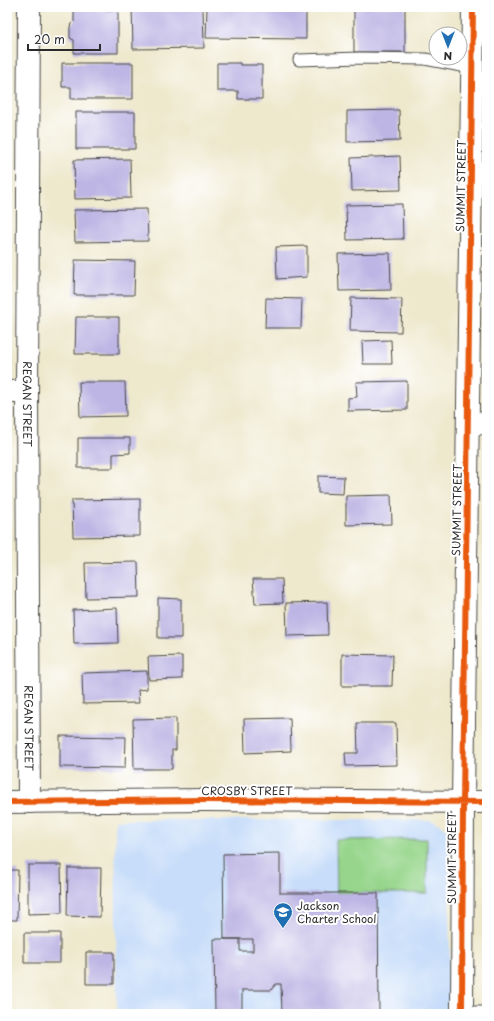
<svg xmlns="http://www.w3.org/2000/svg" width="494" height="1021" font-family="'Playpen Sans',sans-serif">
<rect width="100%" height="100%" fill="#fff"/>
<filter id="ink" filterUnits="userSpaceOnUse"><feTurbulence type="fractalNoise" baseFrequency=".025" numOctaves="2"/><feDisplacementMap in="SourceGraphic" scale="8" xChannelSelector="R" yChannelSelector="G"/><feConvolveMatrix kernelMatrix="1 2 1 2 8 2 1 2 1" color-interpolation-filters="sRGB"/></filter>
<filter id="wash" filterUnits="userSpaceOnUse"><feTurbulence type="fractalNoise" baseFrequency=".012" numOctaves="4" result="noise"/><feDisplacementMap in="SourceGraphic" scale="16" xChannelSelector="R" yChannelSelector="G"/><feGaussianBlur stdDeviation="0.9" result="paint"/><feColorMatrix in="noise" values="0 0 0 0 0 0 0 0 0 0 0 0 0 0 0 0 0 1.4 0 .05"/><feComposite in="paint" operator="in"/></filter>
<g filter="url(#wash)">
<rect width="100%" height="100%" fill="#eee8cc"/>
<path fill="#c7ddf9" d="M 115,820 L 431,820 L 439,824 L 445,828 L 449,837 L 450,1014 L 117,1014 Z"/>
<path fill="#96d58b" stroke="#60805b" d="M 427,839 L 427,893 L 337,893 L 336,840 Z"/>
<g id="blocks">
<path fill="#bdb5e4" d="M 132,7 L 203,7 L 204,48 L 133,49 Z
M 207,7 L 301,7 L 301,12 L 306,12 L 306,39 L 206,38 Z
M 354,7 L 405,7 L 405,52 L 354,52 Z
M 74,10 L 118,10 L 118,53 L 74,53 L 74,40 L 70,38 L 70,26 L 74,22 Z
M 62,63 L 133,63 L 133,99 L 71,99 L 71,87 L 62,87 Z
M 217,63 L 240,63 L 240,65 L 262,65 L 262,99 L 238,99 L 238,91 L 217,91 Z
M 399,110 L 400,141 L 347,142 L 347,111 Z
M 76,112 L 135,112 L 135,149 L 76,149 Z
M 400,156 L 401,190 L 352,191 L 351,158 Z
M 130,159 L 131,198 L 75,199 L 74,160 Z
M 402,204 L 403,239 L 347,240 L 346,205 Z
M 147,209 L 148,241 L 75,242 L 74,210 Z
M 307,246 L 307,277 L 277,279 L 276,247 Z
M 390,253 L 391,290 L 339,291 L 338,254 Z
M 75,260 L 135,261 L 134,295 L 74,295 Z
M 266,298 L 302,299 L 301,328 L 265,328 Z
M 351,298 L 402,299 L 401,332 L 350,331 Z
M 76,317 L 119,317 L 119,354 L 75,354 Z
M 391,340 L 392,364 L 363,364 L 362,341 Z
M 407,381 L 407,410 L 348,411 L 348,398 L 357,397 L 356,382 Z
M 79,382 L 125,382 L 126,416 L 80,417 Z
M 78,438 L 130,438 L 130,453 L 113,454 L 113,468 L 78,468 Z
M 318,476 L 344,477 L 343,494 L 318,493 Z
M 391,495 L 392,524 L 346,525 L 346,496 Z
M 140,499 L 140,536 L 73,537 L 72,500 Z
M 138,562 L 139,597 L 86,598 L 85,563 Z
M 253,579 L 282,579 L 283,603 L 255,604 Z
M 158,598 L 181,599 L 181,638 L 158,638 Z
M 327,602 L 328,635 L 287,636 L 286,603 Z
M 117,608 L 118,643 L 74,644 L 73,610 Z
M 342,654 L 393,655 L 392,686 L 342,686 Z
M 182,656 L 182,679 L 149,680 L 148,657 Z
M 147,671 L 147,689 L 138,690 L 139,703 L 83,704 L 82,673 Z
M 176,718 L 176,750 L 172,750 L 172,769 L 134,769 L 133,719 Z
M 290,718 L 291,751 L 245,753 L 244,719 Z
M 357,723 L 396,723 L 397,765 L 346,766 L 345,753 L 358,753 Z
M 60,736 L 126,737 L 125,768 L 60,767 Z
M 280,853 L 280,893 L 378,893 L 379,1014 L 282,1014 L 281,984 L 276,984 L 271,990 L 242,990 L 242,1014 L 215,1014 L 214,939 L 240,939 L 240,951 L 253,951 L 253,939 L 224,939 L 223,854 Z
M 28,865 L 61,865 L 62,913 L 28,914 Z
M 68,868 L 101,868 L 100,917 L 67,916 Z
M 7,870 L 18,870 L 17,920 L 7,920 Z
M 24,933 L 60,933 L 60,963 L 24,963 Z
M 86,952 L 114,952 L 114,984 L 86,984 Z"/>
</g>
</g>
<g filter="url(#ink)">
<use href="#blocks" fill-opacity="0" stroke="#484743" stroke-width="1"/>
<g fill="none" stroke-linecap="round" stroke-linejoin="round">
<g stroke="#484743" stroke-width="13">
<path id="lane" d="M 299,60 L 360,58 L 425,59 L 472,68
M 471,179 L 487,173
M 462,1012 L 487,1012"/>
</g>
<g stroke="#484743" stroke-width="24">
<g id="street">
<path id="s1" d="M 29,7 L 27,392 L 29,802"/>
<path d="M 7,392 L 27,392"/>
<path d="M 468,424 L 487,423"/>
<path d="M 7,802 L 206,800 L 487,802"/>
</g>
</g>
<g stroke="#484743" stroke-width="24">
<path id="secondary" d="M 462,1014 L 463,802 L 473,7"/>
</g>
<use href="#lane" stroke="#fff" stroke-width="11"/>
<use href="#street" stroke="#fff" stroke-width="22"/>
<use href="#secondary" stroke="#fff" stroke-width="22"/>
<g stroke="#fff" stroke-width="8">
<path id="cycleway" d="M 7,802 L 206,800 L 487,802
M 462,1014 L 463,802 L 473,7"/>
</g>
<use href="#cycleway" stroke="#e8590c" stroke-width="6"/>
</g>
</g>
<defs>
<g id="school-pin" transform="scale(1)"><path d="M0 17L-7.5 6A9.5 9.5 0 1 1 7.5 6Z" fill="#1f6fb2" stroke="#fff"/><path d="M0-5L7-2L0 1L-7-2ZM-4 1L0 2.5L4 1V4Q0 6-4 4Z" fill="#fff"/></g>
</defs>
<g fill-rule="evenodd">
<use href="#school-pin" x="283" y="912"/>
</g>
<g text-anchor="middle" stroke-width="4" stroke-linejoin="round" paint-order="stroke">
<g font-size="11" fill="#2b2b2b" stroke="#fff">
<text transform="translate(461 186) rotate(-89)" y="4">SUMMIT STREET</text>
<text dy="4" stroke="none"><textPath href="#s1" startOffset="397">REGAN STREET</textPath></text>
<text transform="translate(457 510) rotate(-89)" y="4">SUMMIT STREET</text>
<text dy="4" stroke="none"><textPath href="#s1" startOffset="721">REGAN STREET</textPath></text>
<text x="247" y="795">CROSBY STREET</text>
<text transform="translate(452 858) rotate(-90)" y="4">SUMMIT STREET</text>
</g>
<g font-size="11" fill="#2b2b2b" stroke="#fff" text-anchor="start">
<text x="297" y="910">Jackson<tspan x="297" dy="13">Charter School</tspan></text>
</g>
</g>
<rect width="494" height="1021" fill="none" stroke="#fff" stroke-width="24"/>
<g transform="translate(448 46) rotate(180)"><circle r="19" fill="#ffffff" stroke="#aaaaaa"/>
<path d="M0-3L7 15L0 10L-7 15Z" fill="#1f6fb2"/>
<text y="-6" font-size="11" font-weight="bold" text-anchor="middle" fill="#2b2b2b">N</text>
</g>
<path d="M28 44v6h72v-6" fill="none" stroke="#2b2b2b" stroke-width="2"/>
<text x="34" y="44" font-size="12" fill="#2b2b2b" stroke="#ffffff" stroke-width="3" paint-order="stroke">20 m</text>
</svg>
